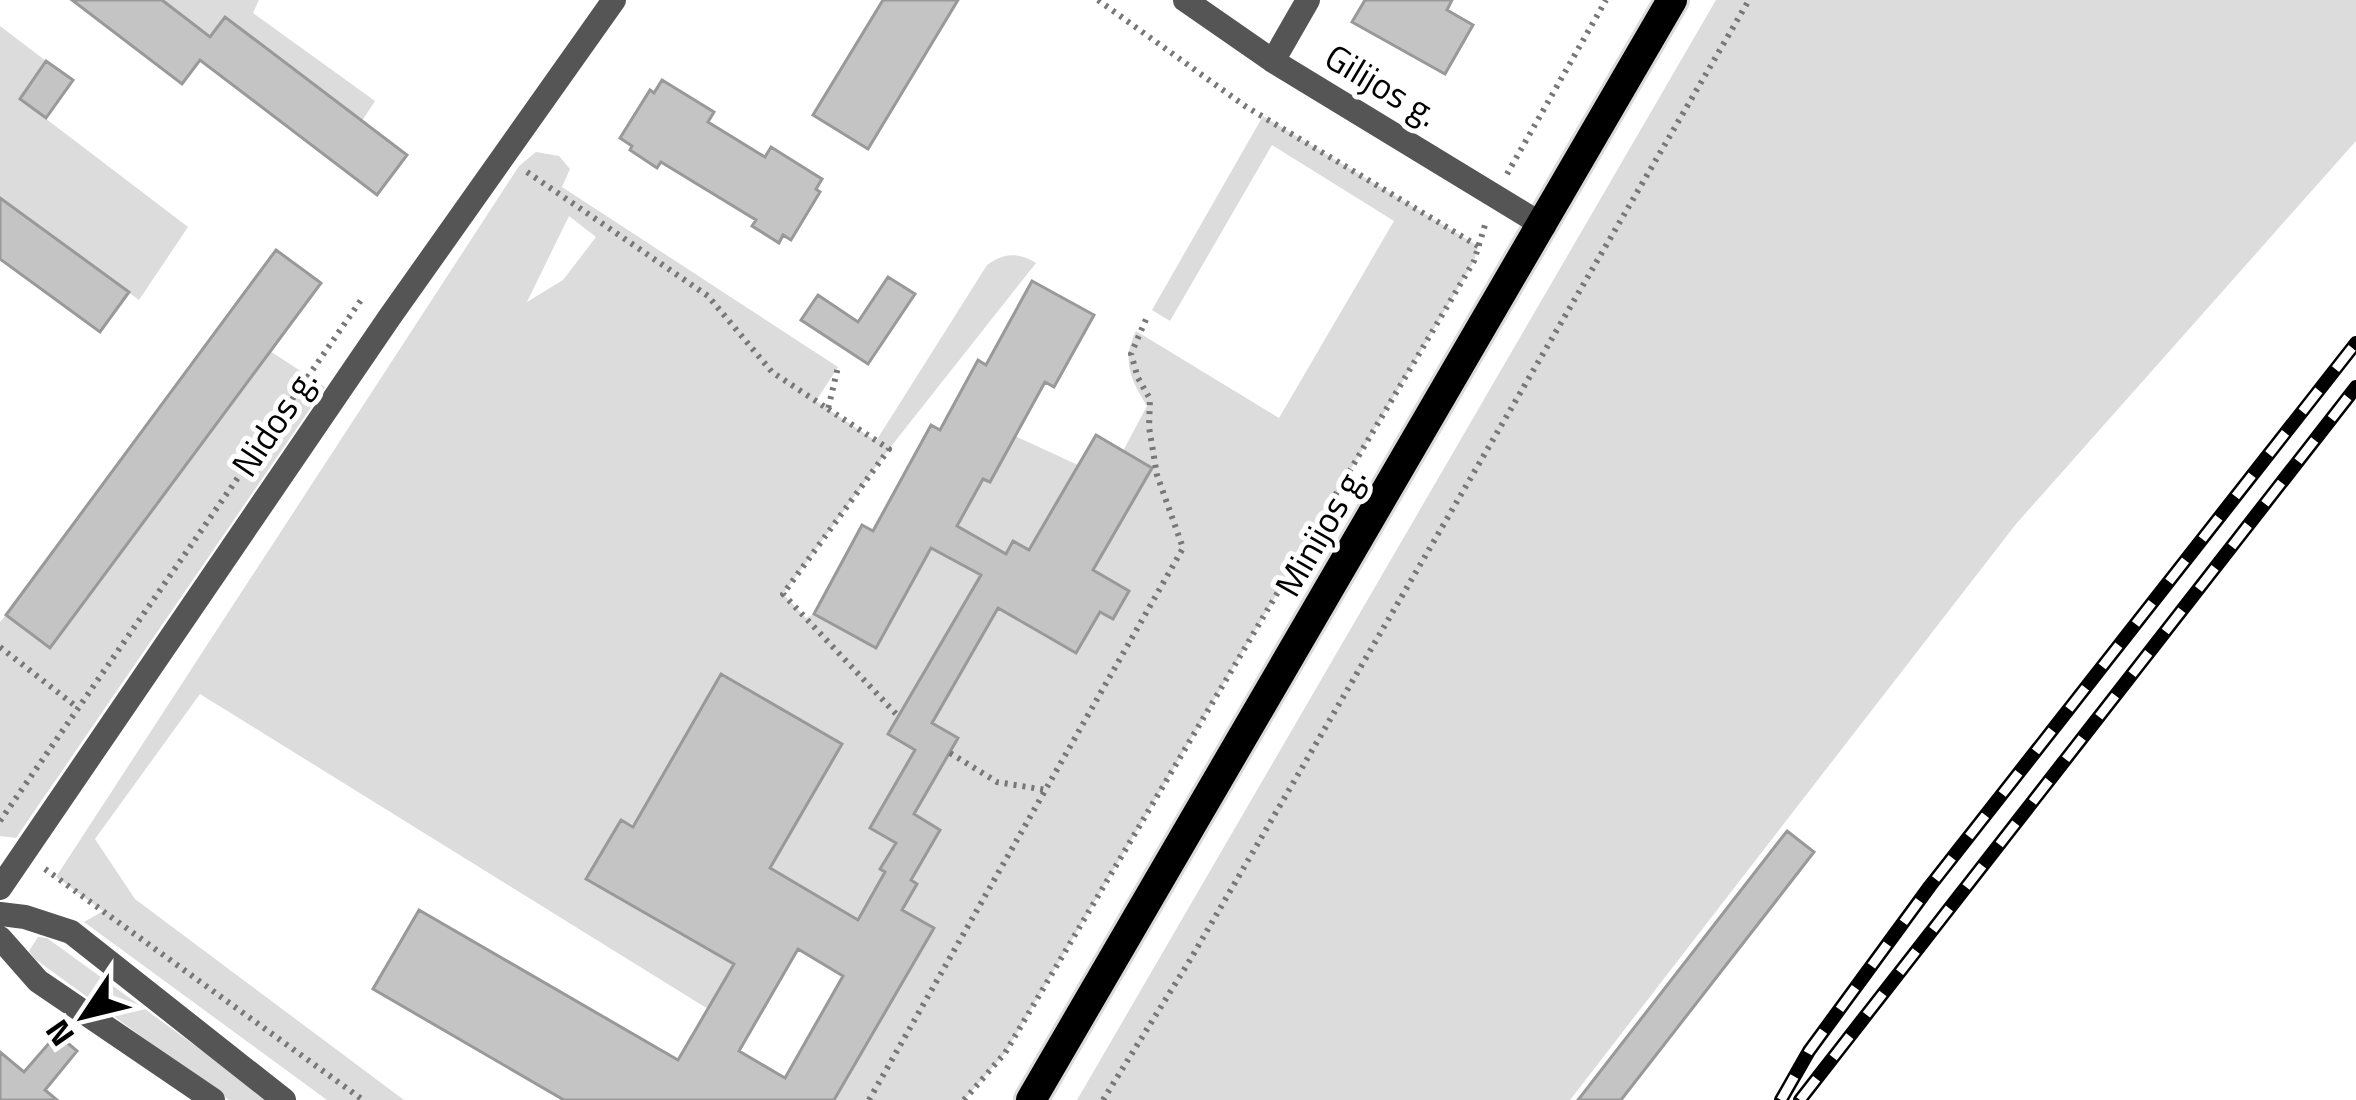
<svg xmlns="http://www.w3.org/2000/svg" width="2356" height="1100" font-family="'Titillium Web',sans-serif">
<rect width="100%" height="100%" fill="#fff"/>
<path fill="#dcdcdc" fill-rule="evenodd" d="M 162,0 L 259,0 L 253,13 L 375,101 L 362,121 L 226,18 L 210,37 Z
M 1716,0 L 2356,0 L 2356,141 L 2016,524 L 1570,1100 L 1077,1100 Z
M 0,26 L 46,61 L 20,99 L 188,227 L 139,300 L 0,198 Z
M 1263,116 L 1478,246 L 1474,261 L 1005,1053 L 964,1100 L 835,1100 L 933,929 L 902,910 L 917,884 L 911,880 L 940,830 L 914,814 L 958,738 L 932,723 L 998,608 L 1076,653 L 1100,612 L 1129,591 L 1093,570 L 1151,468 L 1123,451 L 1147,406 C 1131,380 1121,361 1136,331 L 1279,418 L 1394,221 L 1272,145 L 1170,321 L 1152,310 Z
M 536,152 L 559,156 L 570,169 L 562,187 L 838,367 L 816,401 L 876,441 L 987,265 C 1004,253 1018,252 1036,263 L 889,449 L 783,594 L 806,618 L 814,614 L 876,648 L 931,548 L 942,553 L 983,479 L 990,481 L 1015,436 L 1078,465 L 1041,529 L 1045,559 L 1014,541 L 1006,554 L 983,541 L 969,565 L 982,573 L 889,734 L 915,750 L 870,827 L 896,843 L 881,869 L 885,872 L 858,920 L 770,868 L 620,820 L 587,878 L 744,946 L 708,1009 L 200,694 L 95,839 L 135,899 L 404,1100 L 327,1100 L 84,922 L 103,911 L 56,877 L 519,166 ZM 569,216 L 596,237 L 563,280 L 527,302 Z
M 270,351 L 325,387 L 16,838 L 0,836 L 0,622 L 6,615 L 50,647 Z
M 38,937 L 47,938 L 270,1100 L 229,1100 L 35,959 L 29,951 Z"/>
<path fill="#c4c4c4" stroke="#999" stroke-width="3" fill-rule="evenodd" d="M 72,0 L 162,0 L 210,37 L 225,17 L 407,155 L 377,195 L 200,60 L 182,84 Z
M 883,0 L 958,0 L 868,149 L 813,115 Z
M 1365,0 L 1452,0 L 1447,10 L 1473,25 L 1445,74 L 1352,22 Z
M 46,61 L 73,80 L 46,118 L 20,99 Z
M 662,80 L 714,112 L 708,122 L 765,157 L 771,147 L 822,179 L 816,189 L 820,192 L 791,240 L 783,235 L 779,243 L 752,226 L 756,220 L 661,162 L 657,168 L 630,150 L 632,146 L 620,138 L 650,90 L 654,93 Z
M 0,198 L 129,292 L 100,332 L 0,259 Z
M 276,250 L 321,283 L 50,648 L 6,615 Z
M 888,277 L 915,294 L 868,364 L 801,320 L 818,295 L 858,322 Z
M 1032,281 L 1094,315 L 1054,387 L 1045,382 L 990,482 L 983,479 L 957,526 L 1006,554 L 1013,541 L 1029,550 L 1096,435 L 1152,468 L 1093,570 L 1129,591 L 1113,619 L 1100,612 L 1076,653 L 998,608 L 932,723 L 958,738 L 914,814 L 940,830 L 911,880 L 917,884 L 902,910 L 934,928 L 834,1100 L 564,1100 L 373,989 L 419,910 L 678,1060 L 734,964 L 586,879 L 621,820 L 633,827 L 721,674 L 842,744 L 770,868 L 858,920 L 885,872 L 880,869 L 896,843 L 870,828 L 915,750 L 888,734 L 981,575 L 931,548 L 876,648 L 814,614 L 862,525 L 873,531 L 931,425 L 940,430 L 978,360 L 986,365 ZM 798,949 L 843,976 L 785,1078 L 739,1051 Z
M 1787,831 L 1814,852 L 1621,1100 L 1578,1100 Z
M 57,1034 L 77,1051 L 45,1090 L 57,1100 L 0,1100 L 0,1052 L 24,1072 Z"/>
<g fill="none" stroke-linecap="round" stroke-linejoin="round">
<g stroke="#dbdbdb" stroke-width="36">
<path id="primary" d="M 1031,1100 L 1672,0"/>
</g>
<path stroke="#777" stroke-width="6" stroke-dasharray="3 6" stroke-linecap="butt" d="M 1098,0 L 1245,106 L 1478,246
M 527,172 L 708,296 L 772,372 L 828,409 L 838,367
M 1507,174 L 1606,0
M 828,409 L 889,449 L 783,594 L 899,717
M 0,647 L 78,708
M 950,753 L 997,782 L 1046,790
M 0,821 L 361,300
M 45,869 L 363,1100
M 869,1100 L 1183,548 L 1157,475 L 1149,427 L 1150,399 L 1138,378 L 1131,354 L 1147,317
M 964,1100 L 1005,1053 L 1474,261 L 1485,225
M 1103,1100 L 1190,960 L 1749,0"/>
<path stroke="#555" stroke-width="24" d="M 1185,0 L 1273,61 L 1544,226
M 1273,61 L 1308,0
M 0,888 L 389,318 L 614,0
M 0,914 L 25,917 L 71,932 L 284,1100
M 0,938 L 38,981 L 213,1100"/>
<use href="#primary" stroke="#000" stroke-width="30"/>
<g stroke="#000" stroke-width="14">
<path id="rail" d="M 1781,1100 L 1809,1051 L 1930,886 L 2356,343
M 1800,1100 L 2356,387"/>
</g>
<use href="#rail" stroke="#fff" stroke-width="9" stroke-dasharray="27" stroke-linecap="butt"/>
</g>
<g text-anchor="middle" stroke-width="10" stroke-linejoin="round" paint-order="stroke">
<g font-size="36" fill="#000" stroke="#fff">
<text transform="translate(1382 85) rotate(31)" y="13">Gilijos g.</text>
<text transform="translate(274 422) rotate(-56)" y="13">Nidos g.</text>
<text transform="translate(1320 531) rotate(-60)" y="13">Minijos g.</text>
</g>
</g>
<g transform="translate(84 1016) rotate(235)" stroke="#ffffff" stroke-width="9" paint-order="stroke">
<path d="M0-9L21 45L0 30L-21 45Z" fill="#000000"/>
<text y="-18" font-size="33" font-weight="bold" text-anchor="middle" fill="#000000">N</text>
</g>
</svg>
